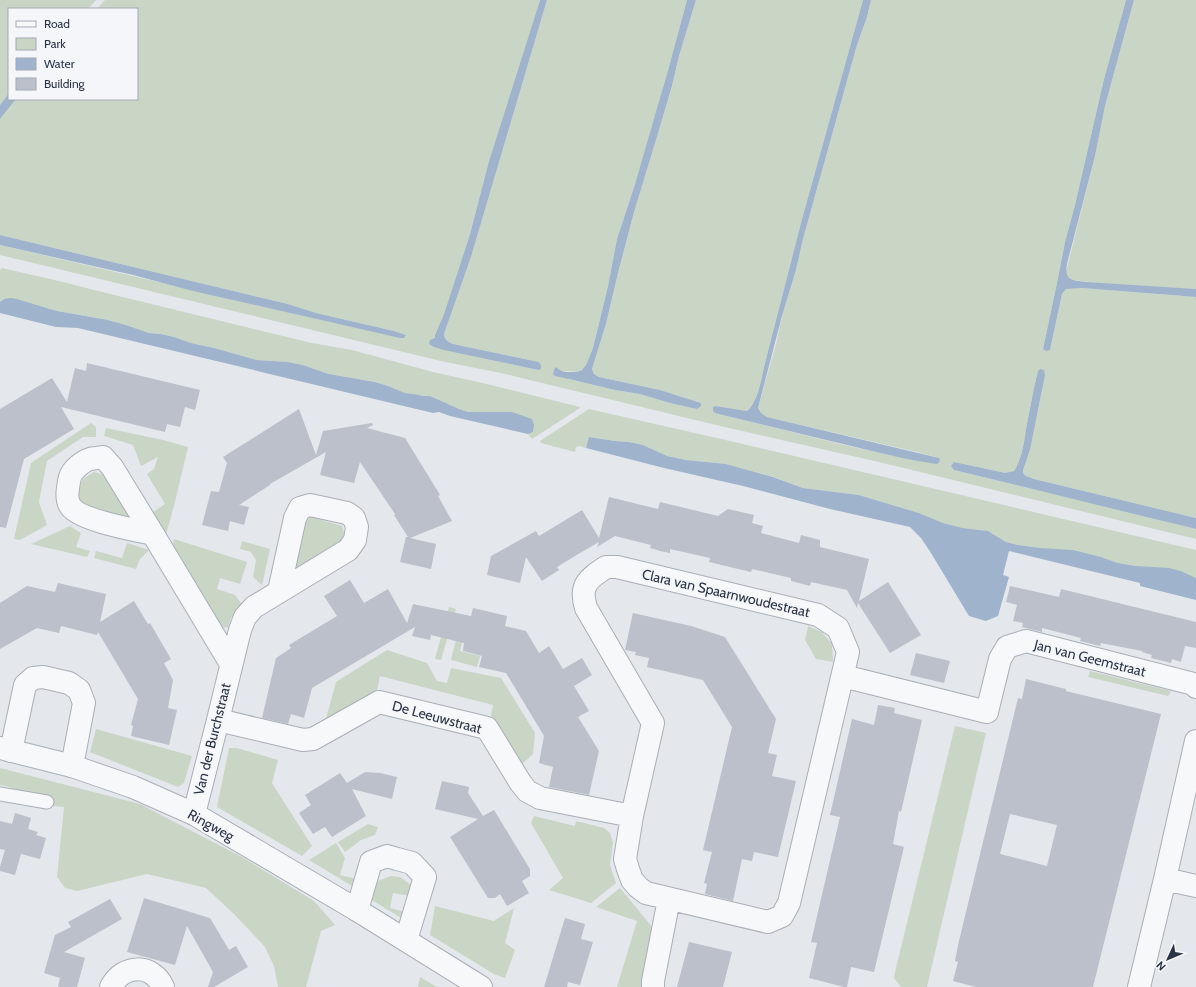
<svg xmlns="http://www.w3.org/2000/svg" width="1196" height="987" font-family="Cabin,sans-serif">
<rect width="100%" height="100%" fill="#e4e7ec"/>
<path fill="#c9d6c5" d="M 0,0 L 96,0 L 88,9 L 9,9 L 9,93 L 0,105 Z
M 105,0 L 540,0 L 489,161 L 470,234 L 444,314 L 435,335 L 474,356 L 538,370 L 541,368 L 541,365 L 539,362 L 453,344 C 448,342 444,339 444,334 L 471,257 L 547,0 L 687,0 L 667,74 L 657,108 L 635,184 L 617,239 L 608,286 L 593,348 L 586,365 L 582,370 L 577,372 L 567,371 L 564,372 L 558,368 L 569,379 L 615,390 L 640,394 L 670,403 L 697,409 L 701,403 L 660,390 L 599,377 L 594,374 L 592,369 L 606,324 L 618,273 L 634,212 L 656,140 L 672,87 L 679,56 L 696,0 L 863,0 L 802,219 L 765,363 C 762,376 758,403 747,411 L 716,406 L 713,408 L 713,411 L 731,417 C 799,433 867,453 936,463 L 938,463 L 940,460 C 935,455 924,455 917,452 L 767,417 L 761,413 L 758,408 L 776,344 L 782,316 L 796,270 L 803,239 L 857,45 L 867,17 L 871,0 L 1126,0 L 1104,79 L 1075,205 L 1065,242 L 1058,278 L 1043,349 L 1050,350 L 1062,294 L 1066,289 L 1082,288 L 1196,297 L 1196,518 L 1034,479 L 1026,476 L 1023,473 L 1023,470 L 1030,450 L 1041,395 L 1038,371 C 1033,390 1030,410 1026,429 C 1024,443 1022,459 1014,471 L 1005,473 L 1001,472 L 954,462 L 952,464 L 951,466 L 954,470 C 1034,490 1116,508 1196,529 L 1196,539 L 883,463 L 716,425 L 505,374 L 441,361 L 0,255 L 0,245 L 330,322 L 404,338 L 406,335 L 394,331 L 316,313 L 288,304 L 250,295 L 0,235 L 0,119 L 16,99 L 137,99 L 137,9 L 97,9 Z
M 1134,0 L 1196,0 L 1196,289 L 1114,285 L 1074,280 C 1069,279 1067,277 1066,272 L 1095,156 L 1105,106 Z
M 2,268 L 63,282 L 90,289 L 312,343 L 352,350 L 433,372 L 487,384 L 580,407 L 580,408 L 532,439 L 528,434 L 533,432 L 512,412 L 468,412 L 459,409 L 437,399 L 430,396 L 423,396 L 414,394 L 405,393 L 388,386 L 375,382 L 329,374 L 303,365 L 288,362 L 257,360 L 214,348 L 191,343 L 174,337 L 161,334 L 149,333 L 126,325 L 108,320 L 57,311 L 17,299 L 4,299 L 0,302 L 0,270 Z
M 589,409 L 730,441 L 1196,550 L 1196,578 L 1181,571 L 1136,566 L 1118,563 L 1101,557 L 1018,545 L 1006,542 L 988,531 L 963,528 L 943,523 L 919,513 L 859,495 L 803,488 L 774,477 L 726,464 L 686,460 L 667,456 L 643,445 L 629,442 L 615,441 L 590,437 L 586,448 L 580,446 L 576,447 L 575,452 L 541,443 L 540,441 Z
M 91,423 L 96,427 L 96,437 L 83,437 L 47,461 L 39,502 L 47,525 L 20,540 L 14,539 L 31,463 Z
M 106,428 L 163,440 L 188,447 L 174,506 L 165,538 L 150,514 L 165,504 L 147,474 L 154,469 L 158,457 L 141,466 L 133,445 L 104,436 Z
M 94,472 L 105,475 L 133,522 L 81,510 L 75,498 L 83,479 Z
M 311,517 L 342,526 L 344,533 L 344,539 L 339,547 L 289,575 L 302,523 Z
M 70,526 L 81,533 L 76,547 L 90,551 L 87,557 L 31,544 Z
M 174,539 L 247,562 L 240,584 L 220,578 L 217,589 L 235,595 L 243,606 L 231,618 L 228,627 L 220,628 L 172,549 Z
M 242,541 L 270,549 L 262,585 L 253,577 L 256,560 L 251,552 L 240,549 Z
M 127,543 L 149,550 L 140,559 L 136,569 L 94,558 L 96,551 L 122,558 Z
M 449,607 L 456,609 L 441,660 L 435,659 Z
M 462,615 L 469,616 L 460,651 L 480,656 L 477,667 L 451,660 Z
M 808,626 L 822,632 L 832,644 L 833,662 L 816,659 L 805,640 Z
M 387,650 L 427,663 L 437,681 L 447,683 L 451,668 L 501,678 L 535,733 L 533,754 L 520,766 L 491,715 L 493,705 L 380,676 L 376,695 L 324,726 L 336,682 Z
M 1090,671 L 1171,691 L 1168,696 L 1088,677 Z
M 955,726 L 986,733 L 927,987 L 901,987 L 894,978 L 895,972 Z
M 96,729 L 192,756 L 184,783 L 178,787 L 90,752 Z
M 229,748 L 237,748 L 278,760 L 272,783 L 312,846 L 302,856 L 217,807 Z
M 0,768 L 140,804 L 240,856 L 314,901 L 335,925 L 321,931 L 306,987 L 278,987 L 274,966 L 265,947 L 234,914 L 206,888 L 147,874 L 77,891 L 65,888 L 57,877 L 64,807 L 53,806 L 34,796 L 6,786 L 0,785 Z
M 534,816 L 575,826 L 576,821 L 604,828 L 610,833 L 613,843 L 610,865 L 616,883 L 591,903 L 549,890 L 563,878 L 531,823 Z
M 368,824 L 378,827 L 375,835 L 361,840 L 345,852 L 338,842 Z
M 336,843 L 345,858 L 340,875 L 357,879 L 352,886 L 309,860 Z
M 391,876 L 400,877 L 411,885 L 411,896 L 393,893 L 390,908 L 408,913 L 403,919 L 370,899 L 378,881 Z
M 620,888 L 653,928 L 643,987 L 617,987 L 637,921 L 596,907 Z
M 435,906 L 494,921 L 514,908 L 505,943 L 515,950 L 505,978 L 494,974 L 430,935 Z
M 420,977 L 437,987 L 418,987 Z"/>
<path fill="#9fb4cc" d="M 540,0 L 547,0 L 471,257 L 444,334 C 444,339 448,342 453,344 L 539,362 L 541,365 L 541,369 L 538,370 L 444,350 L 434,347 L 429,344 L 430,340 L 435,338 L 435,335 L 444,314 L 470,234 L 489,161 Z
M 687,0 L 696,0 L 679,56 L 672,86 L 656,140 L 634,212 L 618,273 L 606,324 L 592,369 L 594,374 L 599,377 L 660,390 L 701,403 L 701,406 L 697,409 L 670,403 L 640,394 L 615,390 L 569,379 L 555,376 L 553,374 L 555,367 L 564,372 L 577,372 L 582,370 L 586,365 L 593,348 L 608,286 L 617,239 L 635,184 L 657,108 L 667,74 Z
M 863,0 L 871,0 L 867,17 L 857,45 L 803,239 L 796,270 L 782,316 L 758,408 L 761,413 L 767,417 L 939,458 L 940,460 L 939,463 L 936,464 L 907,459 L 876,452 L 731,417 L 715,413 L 713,411 L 713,407 L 716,406 L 747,411 C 758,403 762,376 765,363 L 802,219 Z
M 1126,0 L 1134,0 L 1105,106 L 1095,156 L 1067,264 C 1064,282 1073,280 1087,282 L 1196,289 L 1196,297 L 1082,288 L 1066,289 L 1062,294 L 1050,350 L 1046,351 L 1043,349 L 1058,278 L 1065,242 L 1075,205 L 1104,79 Z
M 9,93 L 9,99 L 16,99 L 0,119 L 0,105 Z
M 0,235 L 250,295 L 288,304 L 316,313 L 394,331 L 406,335 L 404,338 L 400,338 L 193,291 L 133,275 L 0,245 Z
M 11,298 L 17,299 L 57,311 L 108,320 L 126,325 L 149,333 L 161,334 L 174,337 L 191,343 L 214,348 L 257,360 L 288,362 L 303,365 L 329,374 L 375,382 L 388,386 L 405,393 L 414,394 L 423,396 L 430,396 L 437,399 L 459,409 L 468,412 L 512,412 L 532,419 L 534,425 L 533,432 L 528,434 L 450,416 L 439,412 L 433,413 L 78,328 L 56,327 L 0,313 L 0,302 L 4,299 Z
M 1040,369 L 1044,370 L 1045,375 L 1030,450 L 1023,470 L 1023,473 L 1026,476 L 1034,479 L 1196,518 L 1196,529 L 954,470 L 951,466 L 952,464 L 954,462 L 1001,472 L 1005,473 L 1014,471 C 1022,459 1024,443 1026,429 C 1030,409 1033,390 1038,371 Z
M 589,437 L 615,441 L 629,442 L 643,445 L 667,456 L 686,460 L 726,464 L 773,477 L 803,488 L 859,495 L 919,513 L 943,523 L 963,528 L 988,531 L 1006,542 L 1018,545 L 1040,548 L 1073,550 L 1101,557 L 1118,563 L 1136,566 L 1169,568 L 1181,571 L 1196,578 L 1196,600 L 1140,586 L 1140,583 L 1009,551 L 1003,575 L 1009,577 L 998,616 L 986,621 L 969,616 L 931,553 L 921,538 L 910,527 L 830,509 L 743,486 L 664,468 L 586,448 Z"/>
<path fill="#bbc0ca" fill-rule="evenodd" d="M 87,363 L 200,390 L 195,410 L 185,407 L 180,427 L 167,424 L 165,432 L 61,407 L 74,429 L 24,459 L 6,528 L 0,527 L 0,409 L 52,378 L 67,402 L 75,368 L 86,371 Z
M 299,409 L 316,455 L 323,431 L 372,423 L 373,425 L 367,428 L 405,438 L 434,485 L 440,495 L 438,496 L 452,521 L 410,538 L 436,544 L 431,569 L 400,562 L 406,537 L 408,537 L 394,515 L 395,514 L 360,462 L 354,483 L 320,475 L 326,452 L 270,484 L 270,485 L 239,505 L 249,507 L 244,525 L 230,521 L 228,531 L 202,525 L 211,491 L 219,492 L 227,463 L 223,457 Z
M 609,497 L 658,509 L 660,502 L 718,516 L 728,509 L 754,515 L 752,523 L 763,526 L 761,533 L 799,543 L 801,535 L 820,540 L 820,547 L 869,559 L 859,601 L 888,582 L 921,635 L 890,653 L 858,603 L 857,608 L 847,590 L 811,582 L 810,586 L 791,581 L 791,578 L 752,569 L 751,572 L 709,562 L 710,558 L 670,549 L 670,553 L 660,551 L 650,548 L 651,545 L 615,536 L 597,547 L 599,542 L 575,556 L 557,567 L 559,570 L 542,581 L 526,557 L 520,583 L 487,575 L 491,556 L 536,531 L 539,536 L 582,510 L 599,538 Z
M 350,580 L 364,603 L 388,589 L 407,623 L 413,604 L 471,616 L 473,608 L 507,616 L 505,626 L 526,631 L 539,653 L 549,646 L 563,669 L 582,658 L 592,675 L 574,686 L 589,711 L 578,717 L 599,751 L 589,795 L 549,787 L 553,767 L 539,763 L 544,736 L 506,673 L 479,667 L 482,656 L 463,651 L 464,643 L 431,635 L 430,640 L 412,636 L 415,627 L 312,688 L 304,718 L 291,714 L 288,724 L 262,718 L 276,658 L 291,648 L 289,645 L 337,616 L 324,596 Z
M 58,583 L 106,594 L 100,622 L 134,601 L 148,624 L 150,623 L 171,659 L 164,663 L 173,680 L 168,708 L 177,710 L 169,745 L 131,736 L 133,726 L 131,725 L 138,699 L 98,632 L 97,635 L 61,626 L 59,633 L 37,628 L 0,649 L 0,603 L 27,586 L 55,592 Z
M 1010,586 L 1059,597 L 1061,589 L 1196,622 L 1196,648 L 1185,646 L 1181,662 L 1172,659 L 1171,663 L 1151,658 L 1152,655 L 1142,652 L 1142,651 L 1101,643 L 1100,646 L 1080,641 L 1081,638 L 1042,628 L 1042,632 L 1022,627 L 1023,623 L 1013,621 L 1017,605 L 1006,602 Z
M 633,613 L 691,626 L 725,637 L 776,719 L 768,753 L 777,755 L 772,776 L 796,781 L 778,857 L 754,852 L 752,861 L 742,859 L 733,901 L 705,894 L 707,884 L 704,883 L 712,852 L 703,850 L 732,727 L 703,680 L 647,667 L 649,658 L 635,655 L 636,652 L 625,650 Z
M 916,653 L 950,661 L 944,683 L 910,675 Z
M 1026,679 L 1066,689 L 1066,691 L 1161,714 L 1093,987 L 976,987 L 953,981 L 958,962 L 955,961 L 958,945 L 1018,698 L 1022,699 ZM 1010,814 L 1057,825 L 1047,866 L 1000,854 Z
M 878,705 L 895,708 L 894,713 L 922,720 L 901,812 L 899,811 L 893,844 L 904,847 L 874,972 L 851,967 L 847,987 L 844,987 L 809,978 L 817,943 L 811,942 L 840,817 L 830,815 L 852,719 L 874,725 Z
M 365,772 L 380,773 L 397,777 L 392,799 L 352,789 L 366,816 L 332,837 L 325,827 L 313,834 L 299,813 L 311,805 L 305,795 L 340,773 L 347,783 Z
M 442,781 L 469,787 L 468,793 L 483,816 L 494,810 L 530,869 L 530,876 L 522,881 L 529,893 L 507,906 L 500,894 L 495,898 L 488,898 L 450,837 L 478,819 L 435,809 Z
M 15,813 L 31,818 L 28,829 L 38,832 L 36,835 L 46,838 L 40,859 L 21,854 L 15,875 L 0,871 L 0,867 L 5,850 L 0,849 L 0,821 L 12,824 Z
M 144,898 L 210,918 L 229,950 L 236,946 L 248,967 L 214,987 L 208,987 L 213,972 L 187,926 L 175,965 L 127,952 Z
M 110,899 L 122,919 L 64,952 L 85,958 L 77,987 L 58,987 L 60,978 L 44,973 L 55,935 L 71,927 L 68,922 Z
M 565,918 L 585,924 L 581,939 L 593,942 L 580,985 L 568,982 L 567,987 L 544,987 Z
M 689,942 L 732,952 L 723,987 L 677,987 Z"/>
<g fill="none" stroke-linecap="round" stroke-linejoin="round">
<g stroke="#a9aeb7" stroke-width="15">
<path id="service" d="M 0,794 L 47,802"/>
</g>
<g stroke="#a9aeb7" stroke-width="24">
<path id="minor" d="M 103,457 L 112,467 L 153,534 C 135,530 80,520 71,507 C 65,500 68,486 70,477 C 72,470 83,461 90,459 C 94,458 99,458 103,457 Z
M 153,534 L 231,664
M 606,567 L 617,567 L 818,615 L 838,628 L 848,652 L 789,903 L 782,916 L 768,922 L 646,893 L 638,887 L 632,880 L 628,869 L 625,859 L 632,816 L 653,723 L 586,608 C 579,585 588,579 606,567 Z
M 843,676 L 987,712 L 1000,659 L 1007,647 L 1026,641 L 1194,684 L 1196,687
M 218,720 L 303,740 L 313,739 L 379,702 L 487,728 L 520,782 L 527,791 L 540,798 L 632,816
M 11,751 L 25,685 L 33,678 L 43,677 L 69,683 L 79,690 L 84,703 L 72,766
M 194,814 L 218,720 L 240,630 L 245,617 L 254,607 L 348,550 L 355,540 L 357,527 L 354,518 L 347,513 L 310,505 L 300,508 L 295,518 L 279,591
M 1165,879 L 1196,886
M 357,910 L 371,862 L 387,856 L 397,859 L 412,863 L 425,877 L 406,940
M 111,987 C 123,964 152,963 163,987
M 653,987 L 653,981 L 669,899
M 1139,987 L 1165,879 L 1196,741"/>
</g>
<g stroke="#a9aeb7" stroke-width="24">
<path id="tertiary" d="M 0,748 L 72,766 L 133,787 L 194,814 L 357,910 L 481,987"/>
</g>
<use href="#service" stroke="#f7f8fa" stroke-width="13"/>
<use href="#minor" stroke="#f7f8fa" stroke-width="22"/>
<use href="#tertiary" stroke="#f7f8fa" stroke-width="22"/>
</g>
<g text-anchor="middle" stroke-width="4" stroke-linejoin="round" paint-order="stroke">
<g font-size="14" fill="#2b3445" stroke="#f4f6f9">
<text transform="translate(726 593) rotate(13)" y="5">Clara van Spaarnwoudestraat</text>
<text transform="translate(1090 658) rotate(14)" y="5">Jan van Geemstraat</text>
<text transform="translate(437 717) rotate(15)" y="5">De Leeuwstraat</text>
<text transform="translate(212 739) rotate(-76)" y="5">Van der Burchstraat</text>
<text transform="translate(211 825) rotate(29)" y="5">Ringweg</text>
</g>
</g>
<rect x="8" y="8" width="130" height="92" fill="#f4f6f9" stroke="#a4a8b1"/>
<rect x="16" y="21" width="20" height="6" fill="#f7f8fa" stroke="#a4a8b1"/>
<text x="44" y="28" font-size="12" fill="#2b3445">Road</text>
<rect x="16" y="38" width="20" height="12" fill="#c9d6c5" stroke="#a4a8b1"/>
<text x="44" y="48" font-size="12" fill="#2b3445">Park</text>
<rect x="16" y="58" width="20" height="12" fill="#9fb4cc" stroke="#a4a8b1"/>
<text x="44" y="68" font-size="12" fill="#2b3445">Water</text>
<rect x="16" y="78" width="20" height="12" fill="#bbc0ca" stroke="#a4a8b1"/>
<text x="44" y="88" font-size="12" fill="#2b3445">Building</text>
<g transform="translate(1168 959) rotate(226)" stroke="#f4f6f9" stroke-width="3" paint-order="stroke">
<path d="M0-3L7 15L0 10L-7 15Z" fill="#2b3445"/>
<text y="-6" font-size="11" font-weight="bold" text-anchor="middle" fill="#2b3445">N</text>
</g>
</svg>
